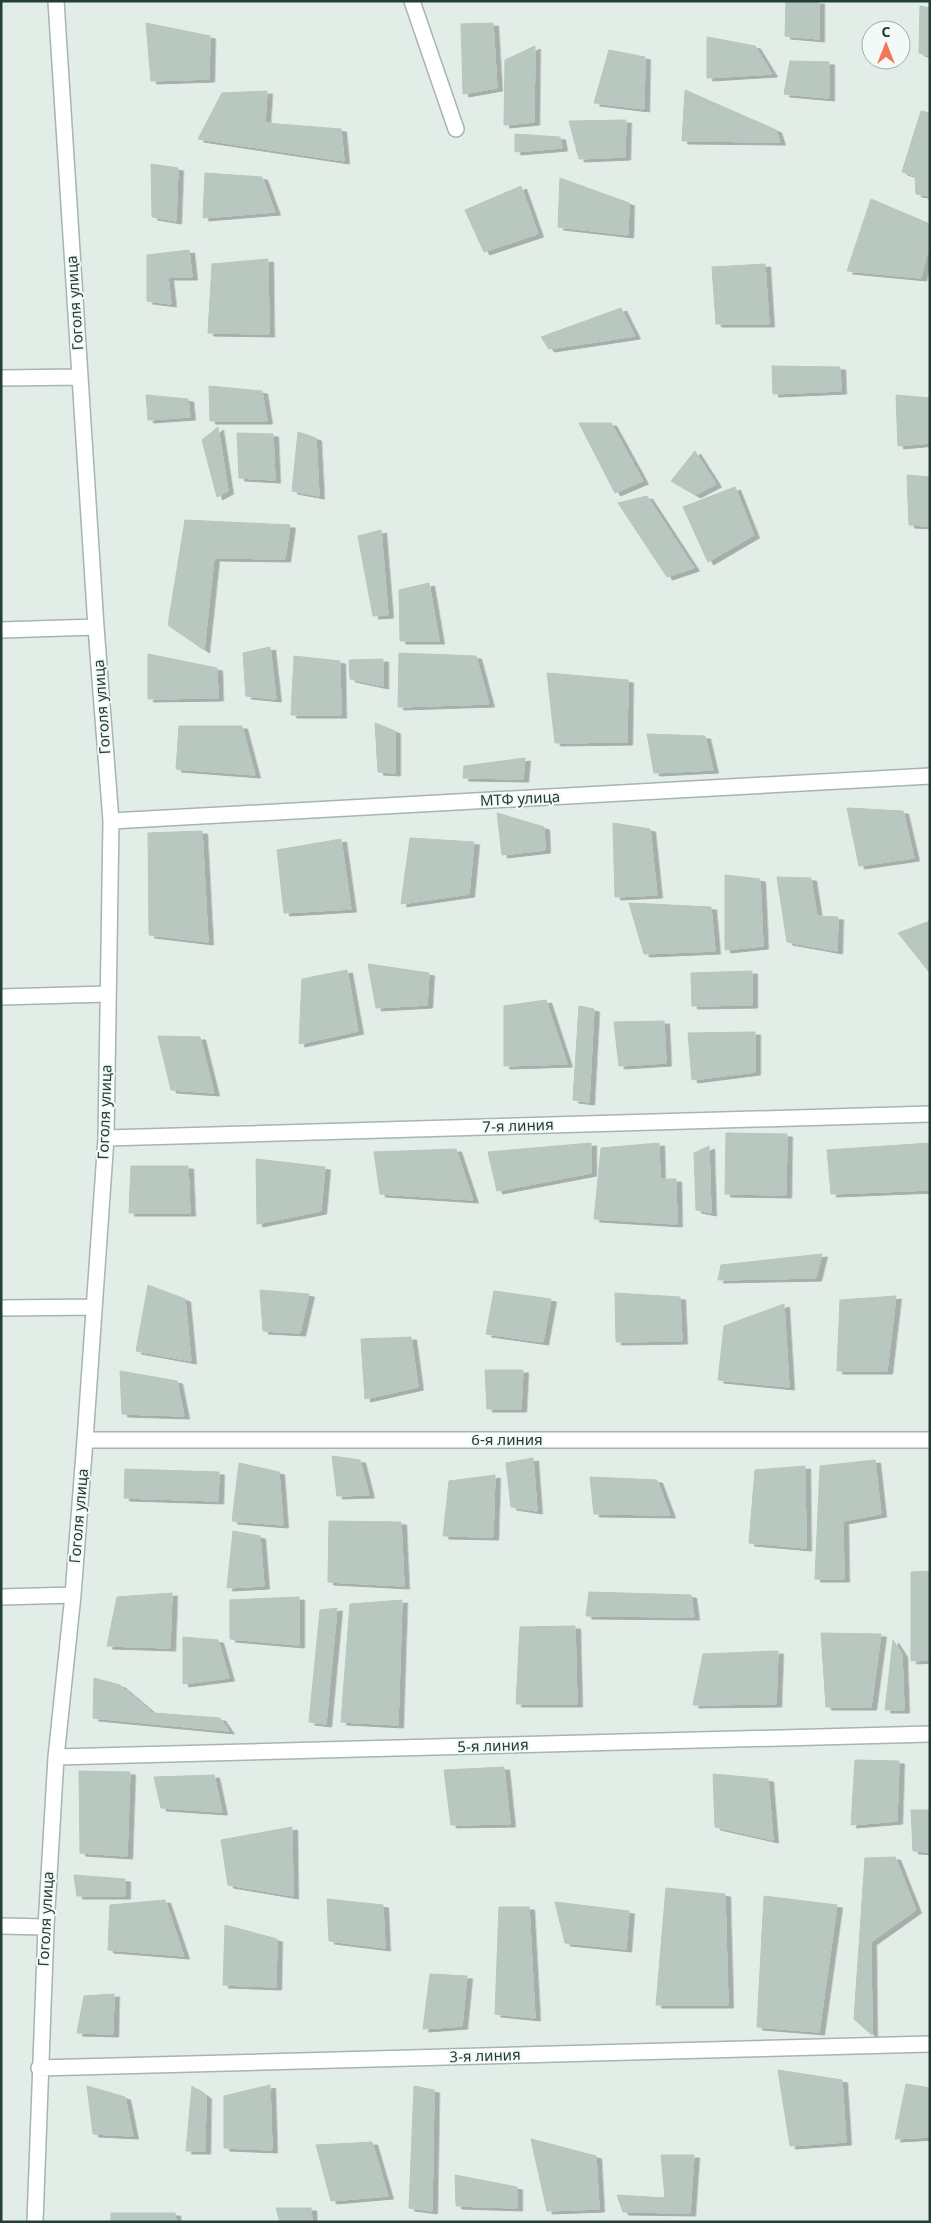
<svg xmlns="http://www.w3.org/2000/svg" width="931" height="2223" font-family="'Noto Sans',sans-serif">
<defs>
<filter id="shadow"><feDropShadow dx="5.5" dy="3" stdDeviation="0" flood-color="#0004"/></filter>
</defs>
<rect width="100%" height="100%" fill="#e3ede8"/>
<path fill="#b8c8c0" stroke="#b5c7be" filter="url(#shadow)" d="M 819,1 L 819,39 L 785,36 L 786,2 Z
M 920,6 L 930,8 L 930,56 L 919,53 Z
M 146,23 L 210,36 L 209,79 L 151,81 Z
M 493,23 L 497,88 L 463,94 L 461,24 Z
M 707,37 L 755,46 L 772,74 L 707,78 Z
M 535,46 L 534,122 L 504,125 L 505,60 Z
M 609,50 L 645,57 L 644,109 L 594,103 Z
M 790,61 L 829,62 L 829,98 L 784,94 Z
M 685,90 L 776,130 L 780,142 L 682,141 Z
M 267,91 L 265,123 L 341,129 L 344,161 L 198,139 L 222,93 Z
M 921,111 L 930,113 L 930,196 L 916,194 L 915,176 L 902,172 Z
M 626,120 L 625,157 L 579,159 L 569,121 Z
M 515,134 L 560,137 L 562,148 L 515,152 Z
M 151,164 L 178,168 L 176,221 L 152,217 Z
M 205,173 L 262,177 L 275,212 L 203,218 Z
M 560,178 L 629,203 L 628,235 L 558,227 Z
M 521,186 L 538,234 L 484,252 L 465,210 Z
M 871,199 L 930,224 L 930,242 L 921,278 L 847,271 Z
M 189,250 L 192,277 L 168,277 L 171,304 L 147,301 L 147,255 Z
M 268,259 L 269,334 L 208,333 L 212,264 Z
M 765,264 L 769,324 L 716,324 L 712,267 Z
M 621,308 L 635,336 L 549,349 L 541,337 Z
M 772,366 L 840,367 L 841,391 L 773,394 Z
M 209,386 L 262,391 L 267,421 L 210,421 Z
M 146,395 L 188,399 L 190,417 L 148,420 Z
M 896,395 L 930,398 L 930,443 L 898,446 Z
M 579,423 L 611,423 L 643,481 L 615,493 Z
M 218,427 L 228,491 L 217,497 L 202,440 Z
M 298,432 L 316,438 L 319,496 L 292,491 Z
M 237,433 L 273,434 L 275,480 L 239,478 Z
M 695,451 L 716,484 L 695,495 L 671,481 Z
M 907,475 L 930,477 L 930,526 L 909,525 Z
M 735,487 L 754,535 L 708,562 L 683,507 Z
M 647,496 L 694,568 L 667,577 L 618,503 Z
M 185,520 L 290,525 L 285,559 L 214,558 L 204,650 L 168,625 Z
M 381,530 L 388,615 L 373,616 L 358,536 Z
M 429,583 L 439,641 L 400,641 L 399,590 Z
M 270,647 L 276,699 L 246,696 L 243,653 Z
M 399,653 L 476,656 L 489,704 L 398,707 Z
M 148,654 L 217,668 L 218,698 L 148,699 Z
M 294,656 L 340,661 L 341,715 L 291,715 Z
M 383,659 L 383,686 L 350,679 L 349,660 Z
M 547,673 L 628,680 L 627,742 L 555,743 Z
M 375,723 L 395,731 L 395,773 L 378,772 Z
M 179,726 L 242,726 L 255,775 L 176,769 Z
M 647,734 L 705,736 L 713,770 L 654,773 Z
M 525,758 L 523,779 L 463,778 L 464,766 Z
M 847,808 L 903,811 L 914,858 L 859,866 Z
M 497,813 L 544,827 L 545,850 L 502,855 Z
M 613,823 L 650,829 L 657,895 L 615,897 Z
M 202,831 L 208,942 L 149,935 L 148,833 Z
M 410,838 L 474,842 L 469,894 L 401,904 Z
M 341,839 L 351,909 L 284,913 L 277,850 Z
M 725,875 L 760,879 L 763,946 L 725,950 Z
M 777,877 L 811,878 L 817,916 L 838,917 L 837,951 L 787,942 Z
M 629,903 L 711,907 L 715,951 L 644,954 Z
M 930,921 L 930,973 L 898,933 Z
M 368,964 L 429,973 L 427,1005 L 376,1008 Z
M 347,970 L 358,1031 L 299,1044 L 302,979 Z
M 752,971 L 752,1005 L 692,1006 L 691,973 Z
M 546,1000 L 567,1064 L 504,1066 L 504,1006 Z
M 579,1006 L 594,1009 L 589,1102 L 573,1100 Z
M 664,1021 L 666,1063 L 619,1066 L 614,1022 Z
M 755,1032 L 755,1072 L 692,1080 L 688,1033 Z
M 158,1036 L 200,1037 L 214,1093 L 171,1090 Z
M 726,1133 L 787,1134 L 786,1195 L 725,1194 Z
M 591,1143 L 591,1173 L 497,1191 L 488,1152 Z
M 659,1143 L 660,1179 L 676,1179 L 677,1224 L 594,1219 L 601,1148 Z
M 930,1143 L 930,1190 L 831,1194 L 827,1150 Z
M 709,1146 L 711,1213 L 696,1210 L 694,1153 Z
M 456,1149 L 473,1200 L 380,1194 L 374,1152 Z
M 256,1159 L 325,1167 L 321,1211 L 257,1224 Z
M 131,1166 L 188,1166 L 190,1213 L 129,1213 Z
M 822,1254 L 816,1278 L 718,1280 L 721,1265 Z
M 148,1285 L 185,1299 L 191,1361 L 136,1351 Z
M 260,1290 L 309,1294 L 300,1333 L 263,1331 Z
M 494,1291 L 551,1299 L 543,1342 L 486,1334 Z
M 615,1293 L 680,1297 L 682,1341 L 616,1342 Z
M 896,1296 L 887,1371 L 837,1371 L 840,1300 Z
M 784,1304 L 789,1387 L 718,1380 L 724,1326 Z
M 411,1337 L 418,1387 L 365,1399 L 361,1339 Z
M 485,1370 L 523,1370 L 521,1409 L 487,1409 Z
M 120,1371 L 177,1381 L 184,1416 L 122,1414 Z
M 332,1456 L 360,1460 L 369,1495 L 337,1496 Z
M 533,1458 L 537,1511 L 511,1507 L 506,1463 Z
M 875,1460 L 881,1514 L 843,1521 L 844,1579 L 815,1579 L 820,1466 Z
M 239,1463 L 279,1472 L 283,1525 L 232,1521 Z
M 805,1466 L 806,1548 L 749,1543 L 755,1470 Z
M 125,1469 L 219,1472 L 218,1501 L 124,1498 Z
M 495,1475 L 493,1537 L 443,1536 L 449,1481 Z
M 590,1477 L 657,1480 L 670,1515 L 594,1514 Z
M 329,1521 L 401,1522 L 404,1586 L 328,1582 Z
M 233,1531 L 260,1536 L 264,1586 L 227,1588 Z
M 930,1571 L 930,1660 L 911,1661 L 911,1572 Z
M 589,1592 L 691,1595 L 694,1617 L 586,1616 Z
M 172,1593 L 170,1648 L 107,1646 L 117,1597 Z
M 299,1597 L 299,1645 L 230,1639 L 230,1600 Z
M 402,1600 L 398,1725 L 341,1722 L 350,1604 Z
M 337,1608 L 326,1724 L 309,1722 L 320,1610 Z
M 575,1626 L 577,1704 L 516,1704 L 520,1627 Z
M 821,1633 L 881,1634 L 871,1707 L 826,1707 Z
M 183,1637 L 218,1640 L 229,1678 L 183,1684 Z
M 893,1640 L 902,1654 L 904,1710 L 885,1710 Z
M 778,1651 L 776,1704 L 693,1705 L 703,1654 Z
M 94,1678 L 120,1685 L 153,1713 L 220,1718 L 229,1731 L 93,1718 Z
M 855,1760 L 899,1761 L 897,1821 L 851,1825 Z
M 504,1767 L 510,1824 L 451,1825 L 444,1770 Z
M 79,1771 L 130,1772 L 127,1856 L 80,1853 Z
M 713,1774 L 768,1779 L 773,1840 L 715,1827 Z
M 214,1775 L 222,1812 L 161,1808 L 154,1777 Z
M 911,1810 L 930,1810 L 930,1852 L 913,1851 Z
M 292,1827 L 293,1896 L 228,1885 L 221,1840 Z
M 895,1857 L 916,1910 L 871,1942 L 872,2035 L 854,2019 L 865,1858 Z
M 74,1875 L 125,1879 L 125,1896 L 77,1896 Z
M 666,1888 L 725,1894 L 728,2005 L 656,2005 Z
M 764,1896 L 837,1905 L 819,2032 L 757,2027 Z
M 327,1899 L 383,1905 L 385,1948 L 329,1941 Z
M 165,1900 L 184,1956 L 108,1950 L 110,1905 Z
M 555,1902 L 629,1911 L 626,1949 L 565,1943 Z
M 499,1907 L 529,1907 L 535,2018 L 495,2014 Z
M 225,1925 L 277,1939 L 276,1987 L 223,1985 Z
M 430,1974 L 467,1976 L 462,2026 L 423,2029 Z
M 114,1994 L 113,2034 L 77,2033 L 84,1996 Z
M 778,2070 L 842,2080 L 846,2142 L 790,2146 Z
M 906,2084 L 930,2088 L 930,2137 L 895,2139 Z
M 270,2085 L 272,2150 L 224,2148 L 224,2096 Z
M 87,2086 L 125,2097 L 133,2136 L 93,2134 Z
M 192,2086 L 206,2096 L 205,2151 L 186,2151 Z
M 414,2086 L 434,2090 L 432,2211 L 409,2208 Z
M 531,2139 L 596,2156 L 599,2209 L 547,2211 Z
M 372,2142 L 388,2196 L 331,2201 L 316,2145 Z
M 661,2155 L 694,2155 L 690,2213 L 623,2212 L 617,2195 L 665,2198 Z
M 455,2175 L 517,2187 L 517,2208 L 456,2206 Z
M 276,2208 L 311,2208 L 312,2222 L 280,2222 Z
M 111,2213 L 175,2213 L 176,2222 L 111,2222 Z"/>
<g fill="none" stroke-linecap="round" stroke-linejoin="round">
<g stroke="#a5b5af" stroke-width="18">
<path id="street" d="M 412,1 L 456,129
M 1,378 L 80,377
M 1,630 L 96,627
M 111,821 L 930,776
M 1,997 L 107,994
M 106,1138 L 930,1114
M 1,1308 L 94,1307
M 85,1440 L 930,1440
M 1,1597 L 73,1595
M 56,1757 L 930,1734
M 1,1926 L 46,1927
M 39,2068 L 930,2044
M 35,2222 L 46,1927 L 56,1757 L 73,1595 L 85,1440 L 106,1138 L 111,821 L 96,627 L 56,1"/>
</g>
<use href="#street" stroke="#fff" stroke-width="15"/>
</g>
<g text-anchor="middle" stroke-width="4" stroke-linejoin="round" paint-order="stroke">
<g font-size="15" fill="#223e35" stroke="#f3f9f6">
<text transform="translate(75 303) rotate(-94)" y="5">Гоголя улица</text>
<text transform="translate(102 707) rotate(-94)" y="5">Гоголя улица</text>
<text transform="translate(520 799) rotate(-3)" y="5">МТФ улица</text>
<text transform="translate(105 1112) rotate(-88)" y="5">Гоголя улица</text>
<text transform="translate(518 1126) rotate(-2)" y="5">7-я линия</text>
<text x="507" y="1445">6-я линия</text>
<text transform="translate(79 1516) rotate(-85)" y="5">Гоголя улица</text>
<text transform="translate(493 1746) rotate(-2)" y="5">5-я линия</text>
<text transform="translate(46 1919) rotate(-87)" y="5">Гоголя улица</text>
<text transform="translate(485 2056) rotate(-2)" y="5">3-я линия</text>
</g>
</g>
<rect width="931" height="2223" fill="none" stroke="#223e35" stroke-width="5"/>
<g transform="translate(886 45)"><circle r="24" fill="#f3f9f6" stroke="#9faea9"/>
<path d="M0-4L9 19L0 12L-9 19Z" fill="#f4755a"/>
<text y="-8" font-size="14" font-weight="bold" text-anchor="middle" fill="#223e35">С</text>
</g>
</svg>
